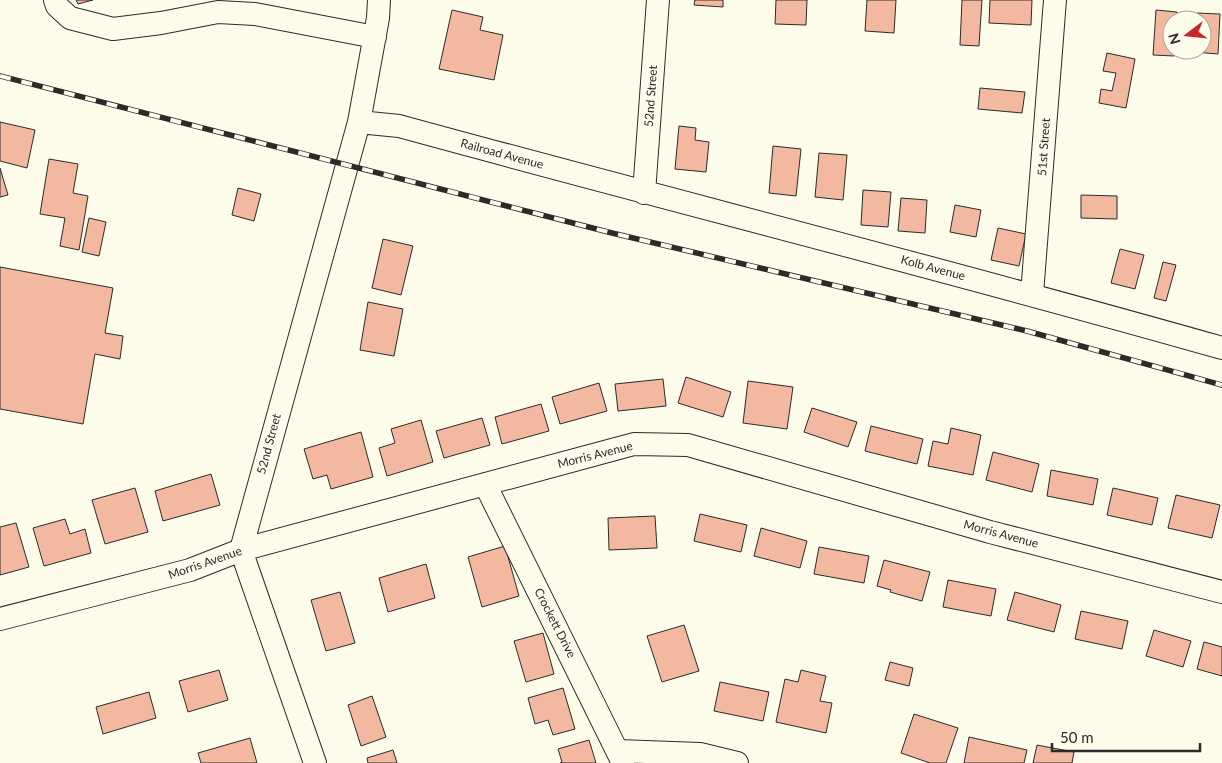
<svg xmlns="http://www.w3.org/2000/svg" width="1222" height="763" font-family="Lato,sans-serif">
<rect width="100%" height="100%" fill="#fdfbea"/>
<path fill="#f2b8a0" stroke="#2b2b2b" d="M 76,0 L 93,0 L 78,4 Z
M 695,0 L 723,0 L 723,7 L 694,5 Z
M 776,0 L 807,0 L 806,25 L 775,24 Z
M 867,0 L 896,0 L 894,33 L 865,31 Z
M 962,0 L 982,0 L 979,46 L 960,45 Z
M 990,0 L 1032,0 L 1031,25 L 989,23 Z
M 452,10 L 483,17 L 480,30 L 503,35 L 494,80 L 439,69 Z
M 1156,10 L 1177,12 L 1177,20 L 1172,20 L 1174,56 L 1153,55 Z
M 1197,13 L 1220,14 L 1218,54 L 1194,52 L 1194,50 L 1202,50 L 1202,20 L 1196,20 Z
M 1107,53 L 1135,59 L 1126,108 L 1099,103 L 1101,89 L 1112,91 L 1116,73 L 1103,71 Z
M 980,88 L 1025,92 L 1022,113 L 978,109 Z
M 0,122 L 35,130 L 27,168 L 0,161 Z
M 679,126 L 696,128 L 695,140 L 709,142 L 706,172 L 675,169 Z
M 773,146 L 801,149 L 796,196 L 769,193 Z
M 819,153 L 847,155 L 843,200 L 815,197 Z
M 49,159 L 78,164 L 73,193 L 88,196 L 79,250 L 60,246 L 65,218 L 40,214 Z
M 0,168 L 8,195 L 0,197 Z
M 238,188 L 261,194 L 254,221 L 232,215 Z
M 863,190 L 891,192 L 888,227 L 861,225 Z
M 1081,195 L 1117,196 L 1117,219 L 1081,218 Z
M 901,198 L 927,200 L 925,233 L 898,231 Z
M 955,205 L 981,210 L 976,237 L 950,232 Z
M 89,218 L 106,222 L 99,256 L 82,252 Z
M 998,228 L 1026,234 L 1019,266 L 991,260 Z
M 383,239 L 413,246 L 401,295 L 372,288 Z
M 1120,249 L 1144,255 L 1135,289 L 1111,283 Z
M 1163,262 L 1176,265 L 1166,301 L 1154,298 Z
M 0,267 L 113,288 L 105,333 L 123,336 L 120,359 L 95,354 L 83,424 L 0,409 Z
M 368,302 L 403,309 L 394,356 L 360,350 Z
M 686,377 L 731,392 L 723,417 L 678,403 Z
M 663,379 L 666,406 L 618,411 L 615,384 Z
M 748,381 L 793,387 L 787,429 L 743,423 Z
M 599,383 L 607,411 L 560,424 L 552,397 Z
M 541,404 L 549,431 L 502,444 L 495,417 Z
M 812,408 L 857,422 L 848,447 L 804,432 Z
M 482,418 L 490,445 L 444,458 L 436,431 Z
M 421,420 L 433,462 L 387,476 L 379,448 L 395,443 L 391,429 Z
M 871,426 L 923,439 L 917,464 L 865,451 Z
M 951,428 L 981,435 L 973,475 L 928,466 L 933,441 L 948,444 Z
M 361,432 L 373,477 L 331,489 L 327,475 L 313,479 L 304,449 Z
M 993,452 L 1039,464 L 1032,492 L 986,480 Z
M 1051,470 L 1098,479 L 1093,505 L 1047,496 Z
M 211,474 L 220,505 L 163,521 L 155,491 Z
M 135,488 L 148,532 L 105,544 L 92,500 Z
M 1113,488 L 1158,498 L 1152,525 L 1107,515 Z
M 1176,495 L 1220,505 L 1212,538 L 1168,528 Z
M 700,514 L 747,525 L 741,552 L 694,541 Z
M 655,516 L 657,548 L 609,550 L 608,518 Z
M 65,519 L 70,534 L 85,529 L 91,553 L 44,566 L 33,528 Z
M 16,523 L 29,567 L 0,575 L 0,527 Z
M 761,528 L 807,541 L 800,568 L 754,556 Z
M 505,546 L 519,596 L 482,607 L 468,557 Z
M 819,547 L 869,556 L 864,583 L 814,574 Z
M 884,560 L 930,572 L 922,601 L 890,592 L 891,590 L 877,586 Z
M 426,564 L 435,598 L 388,612 L 379,578 Z
M 948,580 L 996,589 L 991,616 L 943,607 Z
M 340,592 L 355,643 L 326,651 L 311,600 Z
M 1015,592 L 1061,605 L 1054,632 L 1007,620 Z
M 1081,611 L 1128,621 L 1122,649 L 1075,639 Z
M 684,625 L 699,671 L 662,682 L 647,636 Z
M 1154,630 L 1191,641 L 1183,667 L 1146,656 Z
M 543,633 L 554,674 L 526,682 L 514,641 Z
M 1204,642 L 1222,647 L 1222,676 L 1197,669 Z
M 890,662 L 913,668 L 909,686 L 885,680 Z
M 219,670 L 228,700 L 188,712 L 179,681 Z
M 801,670 L 826,676 L 820,701 L 832,703 L 826,733 L 776,722 L 785,679 L 798,682 Z
M 720,682 L 769,692 L 763,721 L 714,711 Z
M 563,688 L 575,729 L 553,735 L 548,720 L 535,724 L 528,698 Z
M 149,692 L 156,718 L 103,734 L 96,707 Z
M 372,696 L 386,737 L 361,746 L 348,705 Z
M 914,714 L 958,728 L 946,763 L 930,763 L 901,753 Z
M 969,737 L 1027,750 L 1024,763 L 964,763 Z
M 250,738 L 257,763 L 201,763 L 198,753 Z
M 589,740 L 596,763 L 560,763 L 562,762 L 558,749 Z
M 1037,745 L 1074,752 L 1072,763 L 1033,763 Z
M 393,750 L 397,763 L 368,763 L 367,758 Z"/>
<g fill="none" stroke-linecap="round" stroke-linejoin="round">
<g stroke="#2b2b2b" stroke-width="24">
<path id="minor" d="M 55,0 L 57,6 L 70,18 L 113,29 L 161,23 L 218,12 L 255,14 L 375,37
M 359,122 L 399,126 C 673,201 948,270 1222,348
M 644,193 L 658,0
M 1032,294 L 1055,0
M 485,484 L 623,763
M 0,619 L 190,570 L 241,550 L 634,444 L 688,445 L 990,532 L 1222,592
M 618,751 L 700,754 L 737,763
M 315,763 L 241,550 L 359,122 L 378,18 L 379,0"/>
</g>
<use href="#minor" stroke="#fdfbea" stroke-width="22"/>
<g stroke="#2b2b2b" stroke-width="5.5">
<path id="rail" d="M 0,76 L 612,233 L 1027,331 L 1222,385"/>
</g>
<use href="#rail" stroke="#fdfbea" stroke-width="4" stroke-dasharray="11" stroke-linecap="butt"/>
</g>
<g text-anchor="middle" stroke-width="4" stroke-linejoin="round" paint-order="stroke">
<g font-size="12" fill="#2b2b2b" stroke="#fdfbea">
<text transform="translate(651 96) rotate(-86)" y="4">52nd Street</text>
<text transform="translate(1044 147) rotate(-86)" y="4">51st Street</text>
<text transform="translate(502 154) rotate(15)" y="4">Railroad Avenue</text>
<text transform="translate(933 268) rotate(15)" y="4">Kolb Avenue</text>
<text transform="translate(269 444) rotate(-75)" y="4">52nd Street</text>
<text transform="translate(595 455) rotate(-14)" y="4">Morris Avenue</text>
<text transform="translate(1001 534) rotate(15)" y="4">Morris Avenue</text>
<text transform="translate(205 563) rotate(-19)" y="4">Morris Avenue</text>
<text transform="translate(555 623) rotate(63)" y="4">Crockett Drive</text>
</g>
</g>
<g transform="translate(1187 35) rotate(254)"><circle r="24" fill="#fdfbea" stroke="#a9a89e"/>
<path d="M0-4L9 19L0 12L-9 19Z" fill="#c62828"/>
<text y="-8" font-size="14" font-weight="bold" text-anchor="middle" fill="#2b2b2b">N</text>
</g>
<path d="M1052 743v8h148v-8" fill="none" stroke="#2b2b2b" stroke-width="2.5"/>
<text x="1060" y="743" font-size="15" fill="#2b2b2b" stroke="#fdfbea" stroke-width="4" paint-order="stroke">50 m</text>
</svg>
